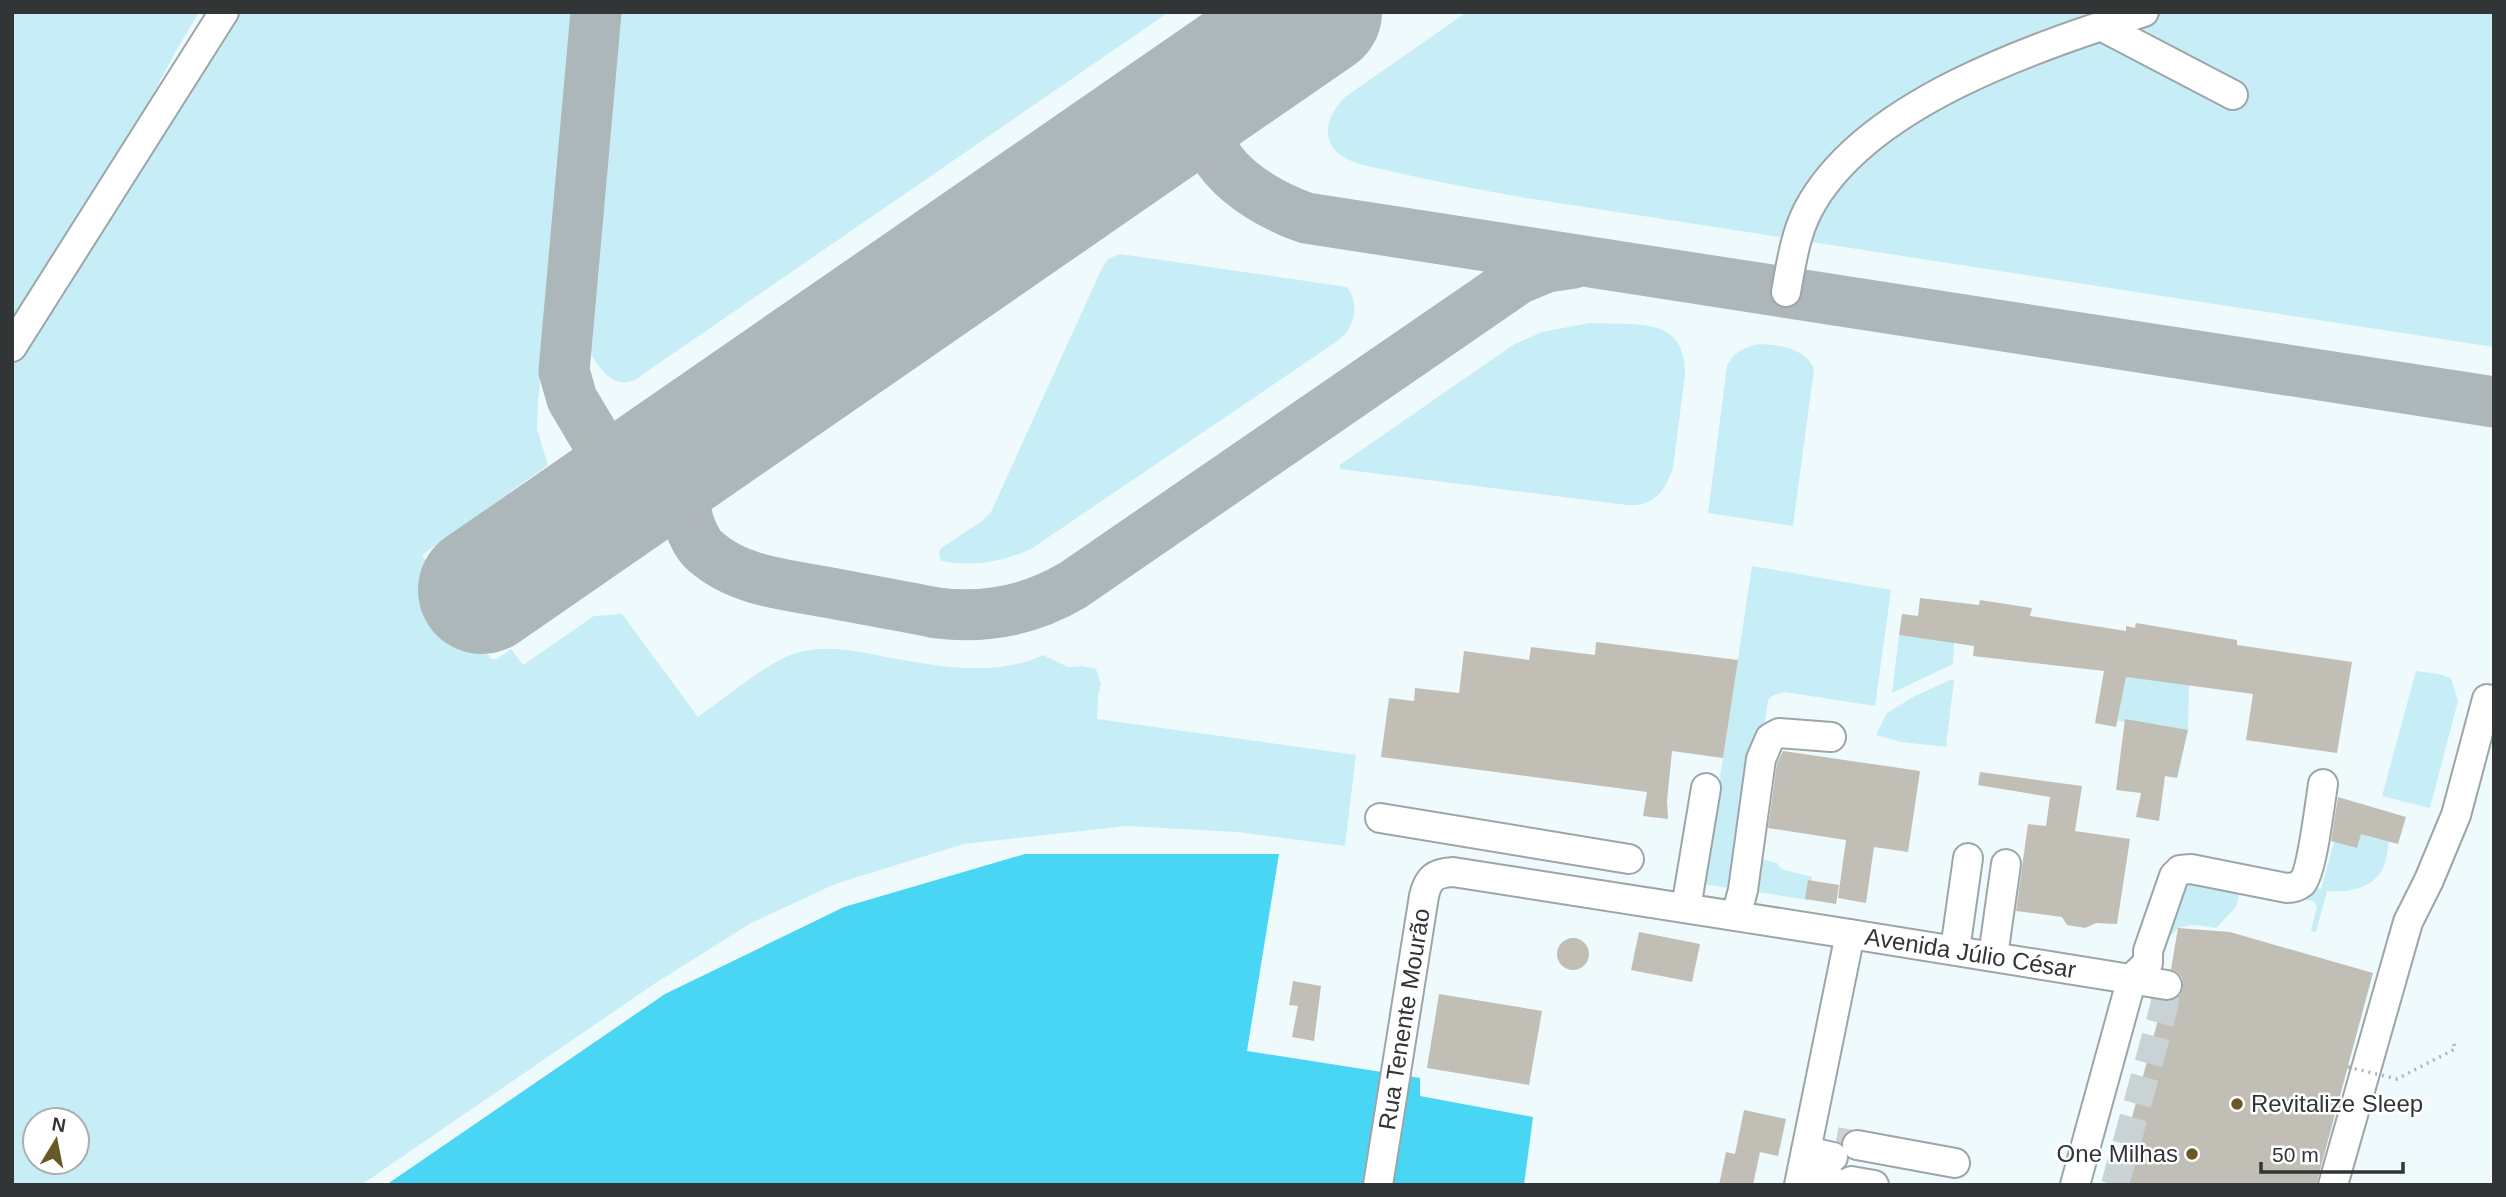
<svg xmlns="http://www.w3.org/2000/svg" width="2506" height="1197" font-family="Helvetica,sans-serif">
<rect width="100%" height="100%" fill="#effafd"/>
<path fill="#c7edf7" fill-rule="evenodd" d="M 12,12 L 199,12 L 176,51 L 111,173 L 12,323 Z
M 239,12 L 576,12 L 538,403 L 537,429 L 548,465 L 422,555 L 491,659 L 497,659 L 511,649 L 523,665 L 594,616 L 622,614 L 698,717 C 724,699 767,662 796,653 C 826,644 856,651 886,657 C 936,666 995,678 1043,655 L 1068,667 L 1082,666 L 1096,669 L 1101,684 L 1098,696 L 1097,719 L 1356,755 L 1345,846 L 1237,832 L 1127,826 L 964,844 L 835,884 L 751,923 L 654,984 L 361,1185 L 12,1185 L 12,366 L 60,302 L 122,196 ZM 35,1120 L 77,1120 L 77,1162 L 35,1162 Z
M 616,12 L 1169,12 L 652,368 C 645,372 637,381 628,382 C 609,386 595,362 588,348 Z
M 1467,12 L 2494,12 L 2494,347 L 1526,198 C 1481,190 1438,182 1394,172 C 1379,168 1361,166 1347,159 C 1318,143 1326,116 1345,97 Z
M 1120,254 L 1347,287 C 1360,305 1355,326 1339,340 L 1031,549 C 1002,562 971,567 941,561 L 939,555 L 940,549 L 982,521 L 991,512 L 1102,268 L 1108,259 Z
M 1590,323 C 1635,326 1686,314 1685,375 L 1673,468 C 1665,492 1653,507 1627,505 L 1340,469 L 1340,465 L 1347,460 L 1513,345 L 1542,332 Z
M 1759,344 C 1780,345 1805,348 1814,369 L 1793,526 L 1708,513 L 1727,366 C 1735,351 1743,348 1759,344 Z
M 1752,566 L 1891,590 L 1875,706 L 1785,692 L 1774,695 L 1768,700 L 1748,837 L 1748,856 L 1777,863 L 1781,869 L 1812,877 L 1809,900 L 1704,884 Z
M 1953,602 L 1956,602 L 1953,664 L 1892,693 L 1899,635 L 1948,642 Z
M 2416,671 L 2439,674 L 2451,678 L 2458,701 L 2430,808 L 2382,796 Z
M 2126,677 L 2189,685 L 2188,730 L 2117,721 Z
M 1950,680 L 1954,680 L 1946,747 L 1901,742 L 1876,735 L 1887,713 L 1915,696 Z
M 2352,826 L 2390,832 C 2388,843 2388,856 2384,866 C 2375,888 2349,893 2327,891 L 2316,932 L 2311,931 L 2317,906 L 2313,901 C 2282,897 2273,886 2239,895 L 2236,907 L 2216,928 C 2202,926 2181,921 2173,934 L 2161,932 L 2152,921 L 2156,879 L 2165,870 L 2272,876 L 2321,889 L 2336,835 Z"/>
<path fill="#48d6f4" d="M 1025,854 L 1279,854 L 1247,1051 L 1420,1078 L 1420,1096 L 1533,1117 L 1524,1185 L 386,1185 L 665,994 L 844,907 Z"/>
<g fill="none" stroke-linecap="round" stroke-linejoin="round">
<path stroke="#adb6b8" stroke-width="51" d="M 596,12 L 564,371 L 572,399 L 626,490
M 1210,87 C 1208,98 1205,109 1205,120 C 1207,170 1264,203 1306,218 L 2494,402
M 722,424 C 698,451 677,482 688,520 C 691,530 697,545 706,552 C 740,582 789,585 831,593 C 867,600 902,606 937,613 C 985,619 1031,610 1073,585 L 1518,279 L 1547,267 L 1574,263"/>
<path stroke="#adb6b8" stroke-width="128" d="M 482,590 L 1318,12"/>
</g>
<path fill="#c1beb6" d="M 1920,598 L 1979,605 L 1980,600 L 2032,608 L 2030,616 L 2126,631 L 2126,626 L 2135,628 L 2136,623 L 2237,640 L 2237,645 L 2352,662 L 2337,753 L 2246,740 L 2253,694 L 2126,677 L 2116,727 L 2095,723 L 2104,671 L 1973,656 L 1974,646 L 1899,635 L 1902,614 L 1918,616 Z
M 1596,642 L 1738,660 L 1723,758 L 1672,751 L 1667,801 L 1668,819 L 1643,816 L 1647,792 L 1381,757 L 1389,698 L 1414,701 L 1415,688 L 1459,693 L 1464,651 L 1529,660 L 1531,647 L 1595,655 Z
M 2125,719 L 2188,730 L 2177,778 L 2165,776 L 2159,821 L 2136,817 L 2141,793 L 2116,790 Z
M 1783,751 L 1920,771 L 1908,852 L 1874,847 L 1866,903 L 1838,898 L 1846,840 L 1768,828 L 1777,763 Z
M 1980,772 L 2082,786 L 2075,831 L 2130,839 L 2117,924 L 2096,923 L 2085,928 L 2067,925 L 2062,917 L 2016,911 L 2028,824 L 2046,826 L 2050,797 L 1978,785 Z
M 2338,797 L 2406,817 L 2398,844 L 2361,834 L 2357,848 L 2331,841 Z
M 1808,880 L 1839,885 L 1836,904 L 1805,899 Z
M 2178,928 L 2230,932 L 2373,973 L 2316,1185 L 2114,1185 L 2163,1001 L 2174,1000 L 2180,995 L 2183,988 L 2182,978 L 2178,973 L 2171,969 Z
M 1639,932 L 1700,944 L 1692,982 L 1631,970 Z
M1557 954a16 16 0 1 1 32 0a16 16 0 1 1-32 0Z
M 1293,981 L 1321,986 L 1314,1041 L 1292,1037 L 1298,1006 L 1289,1005 Z
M 1439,994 L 1542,1011 L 1529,1085 L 1427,1068 Z
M 1744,1110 L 1786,1119 L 1778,1156 L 1760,1152 L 1753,1185 L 1719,1185 L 1726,1152 L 1735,1154 Z"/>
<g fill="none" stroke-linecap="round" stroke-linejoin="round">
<path stroke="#c9d3d5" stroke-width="28" stroke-dasharray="28 14" stroke-linecap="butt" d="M 1836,1141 L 1857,1145
M 2115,1185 L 2164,1007 L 2167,985"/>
<g stroke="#9ca6a9" stroke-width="32">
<g id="minor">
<path d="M 2101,26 L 2233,95"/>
<path d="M 1786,292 C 1791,265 1795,235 1808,210 C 1864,103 2036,47 2144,12"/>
<path d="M 12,347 L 224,12"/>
<path d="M 1380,818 L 1629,859"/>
<path d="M 1686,908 L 1706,788"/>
<path d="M 1736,916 L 1743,890 L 1761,759 L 1770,738 L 1779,733 L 1831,737"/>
<path d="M 1955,950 L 1968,858"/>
<path d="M 1993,956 L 2006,864"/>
<path d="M 2132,978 L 2148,963 L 2148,951 L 2174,876 L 2180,870 L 2191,869 L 2287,888 C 2293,888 2297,887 2302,883 C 2312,872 2320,803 2323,784"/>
<path d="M 1857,1145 L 1955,1163"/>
<path d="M 1806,1151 L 1833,1157"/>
<path d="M 1802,1171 L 1830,1178"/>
<path d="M 1851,1181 L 1874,1185"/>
<path id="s1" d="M 1378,1185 L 1424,896 C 1428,878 1435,873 1453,872 L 1850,934"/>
<path id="s2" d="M 1799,1185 L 1850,934 L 2167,985"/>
<path d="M 2075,1185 L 2132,978"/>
<path d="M 2333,1185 L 2408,922 L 2429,880 L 2456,815 L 2487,699"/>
</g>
</g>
<use href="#minor" stroke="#fff" stroke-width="28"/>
<path stroke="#acb5b7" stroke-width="3.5" stroke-dasharray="2 5" stroke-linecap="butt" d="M 2348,1067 L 2397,1079 L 2455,1049 L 2453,1040"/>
</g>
<g fill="#695927" stroke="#fff" stroke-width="2.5">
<circle cx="2237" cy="1104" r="7"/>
<circle cx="2192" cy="1154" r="7"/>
</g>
<g text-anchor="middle" stroke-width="5" stroke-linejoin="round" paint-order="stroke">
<g font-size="24" fill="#313536" stroke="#fff">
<text dy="8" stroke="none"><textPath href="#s2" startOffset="378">Avenida Júlio César</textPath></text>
<text dy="8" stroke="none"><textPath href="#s1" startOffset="168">Rua Tenente Mourão</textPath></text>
</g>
<g font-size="24" fill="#313536" stroke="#fff" text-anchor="start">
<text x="2251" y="1112">Revitalize Sleep</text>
<text x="2178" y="1162" text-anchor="end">One Milhas</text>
</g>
</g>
<rect width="2506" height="1197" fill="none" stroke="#313536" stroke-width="28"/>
<g transform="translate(56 1141) rotate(10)"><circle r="33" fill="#ffffff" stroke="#adaeaf" stroke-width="2"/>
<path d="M0-5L12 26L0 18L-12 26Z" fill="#695927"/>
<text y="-10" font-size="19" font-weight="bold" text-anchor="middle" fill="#313536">N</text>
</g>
<path d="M2261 1162v10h142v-10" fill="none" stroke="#313536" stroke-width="3.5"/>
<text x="2272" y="1162" font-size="21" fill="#313536" stroke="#ffffff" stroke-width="5" paint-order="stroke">50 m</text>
</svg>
